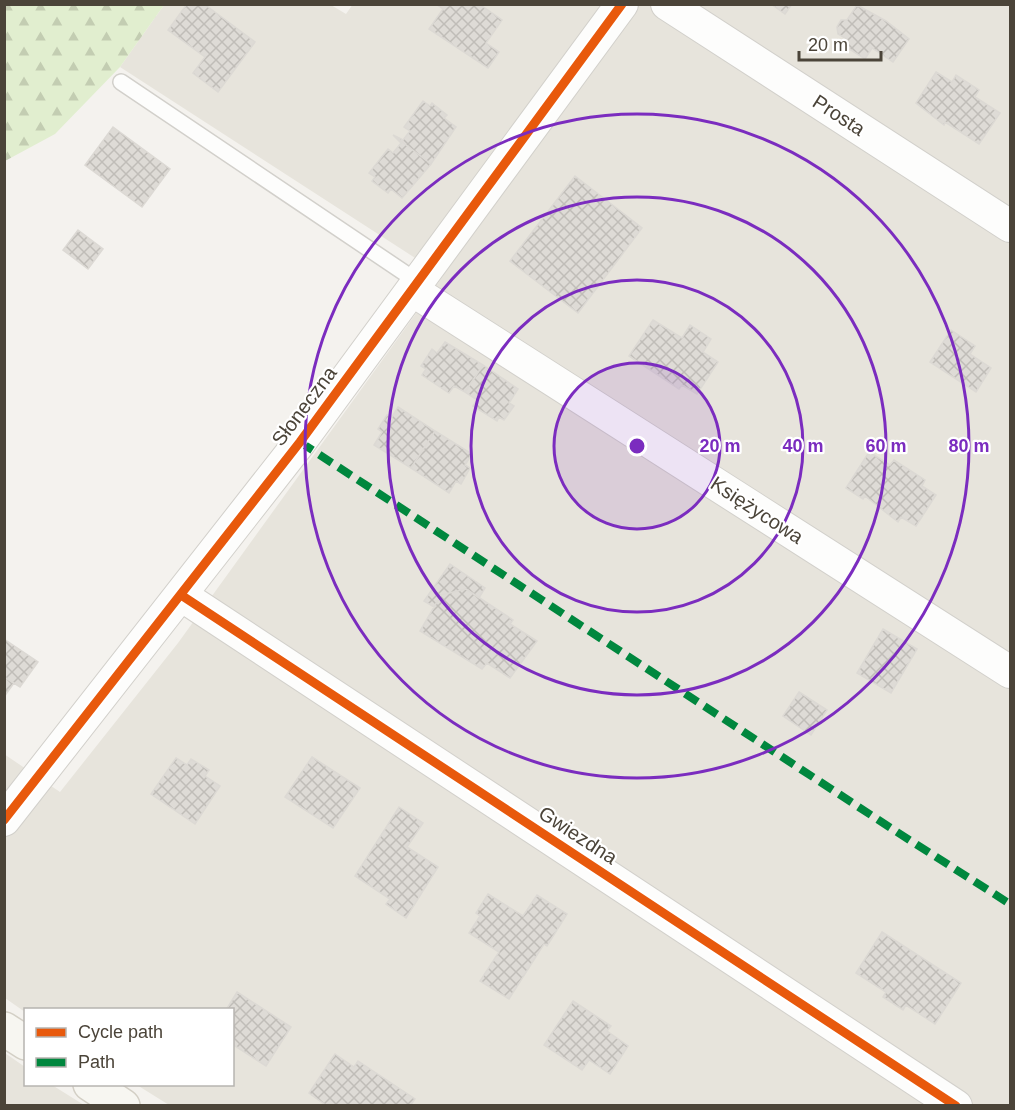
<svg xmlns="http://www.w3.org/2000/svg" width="1015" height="1110" font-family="Arial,sans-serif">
<defs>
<pattern id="forest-firs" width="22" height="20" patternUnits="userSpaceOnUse" patternTransform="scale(1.5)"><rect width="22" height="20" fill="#e1eecf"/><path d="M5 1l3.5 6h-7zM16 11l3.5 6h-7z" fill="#c3cdb2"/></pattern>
<pattern id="building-cross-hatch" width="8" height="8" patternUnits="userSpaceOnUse" patternTransform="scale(1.5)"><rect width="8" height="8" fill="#dedbd6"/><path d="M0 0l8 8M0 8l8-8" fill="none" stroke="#c0bdb8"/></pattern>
</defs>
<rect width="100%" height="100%" fill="#f4f2ee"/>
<path fill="#e7e4dc" d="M 353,4 L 1010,5 L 1010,1105 L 169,1105 L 137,1085 L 232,1084 L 232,1010 L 25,1012 L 5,998 L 4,754 L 60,792 L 178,643 L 443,276 L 120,67 L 164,5 L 331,5 L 346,14 Z
M 5,1053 L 25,1067 L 26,1084 L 52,1085 L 84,1105 L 5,1105 Z"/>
<path fill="url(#forest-firs)" d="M 5,4 L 164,4 L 164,5 L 120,67 L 55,134 L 5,161 Z"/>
<path fill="url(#building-cross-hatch)" stroke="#dcd9d4" stroke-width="1.5" d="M 187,4 L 204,4 L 255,42 L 218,92 L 193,73 L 205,57 L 168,30 Z
M 436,4 L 479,4 L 502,20 L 486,43 L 499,52 L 488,68 L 429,29 L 443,9 Z
M 771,4 L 792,4 L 785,14 Z
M 857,5 L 886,21 L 909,39 L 893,62 L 872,48 L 865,59 L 843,45 L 847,39 L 838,34 L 837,27 L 841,20 L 847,20 Z
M 936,72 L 952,82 L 956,75 L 979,90 L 975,97 L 1000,113 L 979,144 L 945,122 L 944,125 L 916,103 Z
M 423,101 L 430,106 L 432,103 L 447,115 L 444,118 L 456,127 L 431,164 L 393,135 L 403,140 L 410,131 L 404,127 Z
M 113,127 L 170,169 L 142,207 L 85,165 Z
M 393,135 L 431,164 L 402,198 L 391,189 L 388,193 L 372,181 L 375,177 L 369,173 L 388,149 L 393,153 L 401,143 Z
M 575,176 L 642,228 L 578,313 L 510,261 Z
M 78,230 L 103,249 L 88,269 L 63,250 Z
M 653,320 L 682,338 L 690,325 L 711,339 L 703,352 L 718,362 L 697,394 L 682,385 L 679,389 L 629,356 Z
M 951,330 L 975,346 L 970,354 L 991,368 L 976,392 L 930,362 Z
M 445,342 L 483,365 L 465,392 L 454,386 L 449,393 L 422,375 L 426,369 L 421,366 L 432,349 L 437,353 Z
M 483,365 L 518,389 L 509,403 L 514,406 L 504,420 L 499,417 L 497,421 L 473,406 L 477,400 L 465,392 Z
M 398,407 L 435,431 L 411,468 L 374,445 L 382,432 L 378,429 L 387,415 L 392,417 Z
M 435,431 L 472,454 L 465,465 L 470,468 L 461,484 L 456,481 L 449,493 L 411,468 Z
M 869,452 L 890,465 L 894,460 L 925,480 L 922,486 L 936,495 L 916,526 L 901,517 L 898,522 L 865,496 L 863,499 L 846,488 Z
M 450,564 L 485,588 L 479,598 L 466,589 L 441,595 L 434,607 L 424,601 Z
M 466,589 L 513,620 L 510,624 L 537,641 L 510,678 L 487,663 L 482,669 L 420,631 L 441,595 Z
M 883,629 L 917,649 L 891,693 L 857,673 Z
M 4,639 L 38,662 L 20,687 L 4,677 Z
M 4,677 L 14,683 L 4,697 Z
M 799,692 L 827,710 L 811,735 L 783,716 Z
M 312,757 L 360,788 L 333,828 L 285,797 Z
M 176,758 L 187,765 L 191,759 L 209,770 L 205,776 L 220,786 L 195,824 L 151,794 Z
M 399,807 L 423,823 L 407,847 L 438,867 L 406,918 L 386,904 L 390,899 L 355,876 Z
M 488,894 L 523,916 L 537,895 L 567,914 L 547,946 L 544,944 L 509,999 L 480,981 L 499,952 L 469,933 L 480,916 L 476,913 Z
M 882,932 L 961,983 L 935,1024 L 906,1005 L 903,1010 L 883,997 L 886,992 L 856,973 Z
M 237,992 L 291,1027 L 266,1066 L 232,1044 L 232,1010 L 226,1010 Z
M 573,1001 L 611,1026 L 607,1031 L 628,1046 L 610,1074 L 589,1060 L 582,1070 L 544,1045 Z
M 335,1054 L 354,1067 L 358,1061 L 415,1099 L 410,1106 L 327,1106 L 309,1093 Z"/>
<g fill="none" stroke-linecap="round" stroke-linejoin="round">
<g stroke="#d2d0cb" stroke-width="18">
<path id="lane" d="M 121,82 L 418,282"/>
</g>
<g stroke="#d2d0cb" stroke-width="34">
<path id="street" d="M 667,4 L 1010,226
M 412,290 L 1010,672
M 181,595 L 956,1106
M 4,820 L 300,442 L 622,4"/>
</g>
<g stroke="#d3cfc5" stroke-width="36">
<path id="secondary" d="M 4,1029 L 26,1043
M 90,1084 L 123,1106"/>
</g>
<use href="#lane" stroke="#fdfdfc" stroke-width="15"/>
<use href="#street" stroke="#fdfdfc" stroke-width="32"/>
<use href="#secondary" stroke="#f7f6f1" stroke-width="33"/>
<path stroke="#00873e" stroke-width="8" stroke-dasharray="15 8" stroke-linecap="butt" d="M 300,442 L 897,832 L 1010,904"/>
<g stroke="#fff" stroke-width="13">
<path id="cycleway" d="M 181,595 L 956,1106
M 4,820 L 300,442 L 622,4"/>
</g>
<use href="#cycleway" stroke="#e8590c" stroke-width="9"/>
</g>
<circle cx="637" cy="446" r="83" fill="#7b2cbf" fill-opacity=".12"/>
<g fill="none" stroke="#7b2cbf" stroke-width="3">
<circle cx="637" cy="446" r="83"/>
<circle cx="637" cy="446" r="166"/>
<circle cx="637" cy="446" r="249"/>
<circle cx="637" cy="446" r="332"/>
</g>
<g text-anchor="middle" stroke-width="4.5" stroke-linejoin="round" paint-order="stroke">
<g font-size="20" fill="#4b4439" stroke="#fff">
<text transform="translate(839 115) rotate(33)" y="7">Prosta</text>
<text transform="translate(304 406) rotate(-53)" y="7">Słoneczna</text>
<text transform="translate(757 510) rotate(33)" y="7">Księżycowa</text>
<text transform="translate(578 835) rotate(33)" y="7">Gwiezdna</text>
</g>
</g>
<circle cx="637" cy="446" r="9" fill="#7b2cbf" stroke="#fff" stroke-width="3"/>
<g font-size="18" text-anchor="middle" font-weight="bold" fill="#7b2cbf" stroke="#fff" stroke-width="4.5" stroke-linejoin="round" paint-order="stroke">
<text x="720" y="452">20 m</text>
<text x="803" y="452">40 m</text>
<text x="886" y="452">60 m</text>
<text x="969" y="452">80 m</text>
</g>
<rect width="1015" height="1110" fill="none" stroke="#4b4439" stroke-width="12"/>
<rect x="24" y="1008" width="210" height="78" fill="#ffffff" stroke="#b7b4b0" stroke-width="1.5"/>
<rect x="36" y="1028" width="30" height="9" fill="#e8590c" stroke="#b7b4b0" stroke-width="1.5"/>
<text x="78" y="1038" font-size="18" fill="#4b4439">Cycle path</text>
<rect x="36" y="1058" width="30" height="9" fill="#00873e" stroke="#b7b4b0" stroke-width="1.5"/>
<text x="78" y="1068" font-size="18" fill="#4b4439">Path</text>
<path d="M799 51v9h82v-9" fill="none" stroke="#4b4439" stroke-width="3"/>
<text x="808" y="51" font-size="18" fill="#4b4439" stroke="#ffffff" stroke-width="4.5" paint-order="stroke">20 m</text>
</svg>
